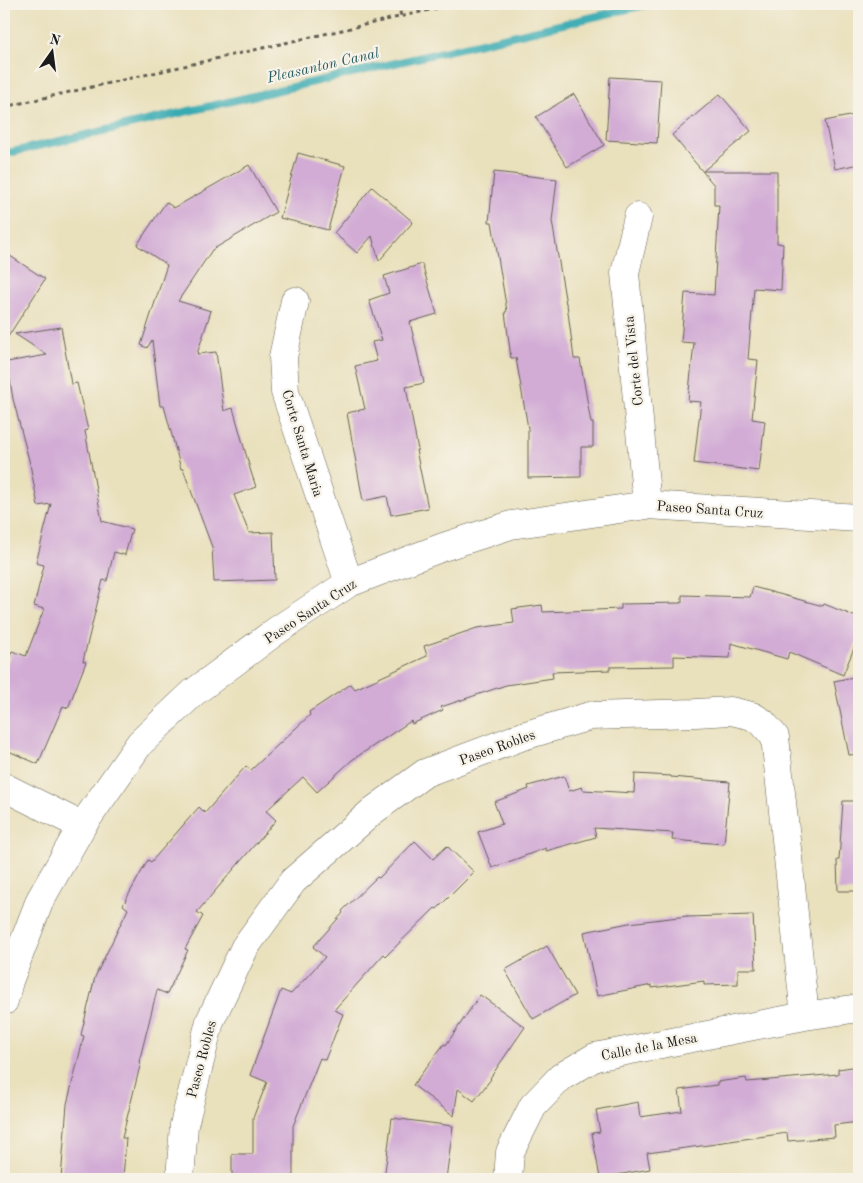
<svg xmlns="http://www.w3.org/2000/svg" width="863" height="1183" font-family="'Old Standard TT',serif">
<rect width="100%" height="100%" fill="#f7f3e8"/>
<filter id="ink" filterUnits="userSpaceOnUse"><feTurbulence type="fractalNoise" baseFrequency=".02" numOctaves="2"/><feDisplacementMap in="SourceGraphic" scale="10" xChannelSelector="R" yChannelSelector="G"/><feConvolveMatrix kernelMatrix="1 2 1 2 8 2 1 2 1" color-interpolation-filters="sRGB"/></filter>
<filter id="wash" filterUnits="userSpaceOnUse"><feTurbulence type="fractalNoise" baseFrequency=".0096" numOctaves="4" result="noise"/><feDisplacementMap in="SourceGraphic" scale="20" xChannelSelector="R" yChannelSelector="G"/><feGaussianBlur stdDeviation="1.12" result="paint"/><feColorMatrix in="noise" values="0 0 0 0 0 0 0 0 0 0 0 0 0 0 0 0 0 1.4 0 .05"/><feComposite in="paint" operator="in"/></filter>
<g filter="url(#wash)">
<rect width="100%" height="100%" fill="#e9e0bc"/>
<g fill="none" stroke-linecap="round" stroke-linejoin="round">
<path stroke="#39abb2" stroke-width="8" d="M 4,154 L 649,4"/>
</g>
<g id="blocks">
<path fill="#d2acd5" d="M 610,77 L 661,80 L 657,143 L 606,140 Z
M 574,94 L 604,145 L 567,167 L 536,117 Z
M 720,94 L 751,131 L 703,171 L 777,171 L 777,243 L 783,244 L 781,290 L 754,288 L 748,359 L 758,360 L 752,419 L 765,421 L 759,471 L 694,463 L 701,402 L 688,401 L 694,343 L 681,342 L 685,293 L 714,295 L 719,205 L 714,205 L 714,185 L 672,135 Z
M 859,114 L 859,164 L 835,169 L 825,121 Z
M 298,153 L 345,166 L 328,230 L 280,218 Z
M 249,165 L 276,212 L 212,250 L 178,301 L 211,311 L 197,354 L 216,352 L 224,411 L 233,408 L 251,472 L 256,487 L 234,495 L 249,533 L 273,532 L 275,580 L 214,582 L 212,547 L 183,469 L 181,469 L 164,406 L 160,406 L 152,340 L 147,348 L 141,345 L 167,265 L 137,245 L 166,202 L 174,208 Z
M 494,172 L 557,179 L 552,221 L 566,304 L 567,304 L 574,359 L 580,359 L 591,423 L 593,423 L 593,447 L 581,447 L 581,477 L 528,478 L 528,428 L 516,358 L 511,358 L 505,312 L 507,311 L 492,222 L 489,222 Z
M 372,187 L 413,222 L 379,261 L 372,236 L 357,253 L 334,233 Z
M 4,252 L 45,279 L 4,343 Z
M 422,264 L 437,314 L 410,322 L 424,383 L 406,387 L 418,450 L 416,450 L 428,508 L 391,515 L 387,496 L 363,501 L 347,413 L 365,409 L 355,366 L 377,361 L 372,342 L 382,340 L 369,300 L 389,293 L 384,276 Z
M 61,327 L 71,384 L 77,383 L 88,430 L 85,431 L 102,521 L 132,529 L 125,555 L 114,552 L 107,581 L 103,580 L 83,661 L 86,662 L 68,708 L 63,706 L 38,764 L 4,749 L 4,672 L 12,651 L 26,656 L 44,609 L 34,606 L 44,565 L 36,563 L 51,504 L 38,506 L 30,464 L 13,399 L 7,362 L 47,355 L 15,334 Z
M 753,587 L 823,606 L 824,604 L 859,618 L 859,636 L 843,675 L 789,652 L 787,659 L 731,643 L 730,658 L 674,656 L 674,666 L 610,667 L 610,670 L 552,672 L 553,678 L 506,685 L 441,707 L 443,710 L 412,724 L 411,721 L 352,760 L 317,792 L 303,777 L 266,811 L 276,820 L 197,912 L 203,916 L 185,949 L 188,950 L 167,994 L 157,990 L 139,1062 L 141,1062 L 122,1138 L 126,1138 L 123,1179 L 61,1179 L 67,1104 L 84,1036 L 81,1035 L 95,977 L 128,909 L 123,905 L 148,860 L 151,862 L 199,807 L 205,813 L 246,766 L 251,770 L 310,715 L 309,712 L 351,684 L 355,689 L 427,656 L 424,646 L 477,628 L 514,623 L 512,609 L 542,605 L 543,612 L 621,609 L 621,604 L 682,603 L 682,595 L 750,597 Z
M 859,676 L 859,754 L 849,755 L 834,681 Z
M 635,774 L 671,776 L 671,777 L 730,782 L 724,844 L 672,840 L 673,833 L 594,828 L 596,837 L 546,851 L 546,848 L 492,868 L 478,832 L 502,824 L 494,802 L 529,789 L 528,786 L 564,776 L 569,791 L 582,787 L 583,790 L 634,793 Z
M 843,801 L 859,801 L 859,891 L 838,891 L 837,860 L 839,860 Z
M 415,841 L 433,859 L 447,846 L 474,872 L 437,909 L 435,908 L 386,956 L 384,954 L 334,1010 L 343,1014 L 325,1060 L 320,1058 L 293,1126 L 293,1179 L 232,1179 L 232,1154 L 253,1154 L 253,1118 L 267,1082 L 250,1075 L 281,990 L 291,994 L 325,957 L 313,947 L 343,913 L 342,911 L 377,877 L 379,878 Z
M 753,915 L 756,969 L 738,969 L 738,984 L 704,985 L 704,981 L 652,988 L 652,985 L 597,996 L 584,932 L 629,923 L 687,916 L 687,917 Z
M 547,946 L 575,995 L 533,1019 L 505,970 Z
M 480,995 L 525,1027 L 490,1078 L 491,1079 L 474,1101 L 458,1089 L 454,1116 L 413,1085 L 444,1044 L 446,1045 Z
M 859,1066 L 859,1122 L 834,1125 L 835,1137 L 788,1141 L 787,1133 L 716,1143 L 716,1144 L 647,1153 L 650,1169 L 600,1178 L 592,1133 L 600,1132 L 596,1110 L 638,1102 L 640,1117 L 682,1111 L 679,1090 L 717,1085 L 717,1082 L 746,1078 L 747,1082 L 838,1074 L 838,1069 Z
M 392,1118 L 453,1126 L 446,1179 L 384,1179 Z"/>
</g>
</g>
<g filter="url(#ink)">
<use href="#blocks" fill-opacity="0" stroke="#646154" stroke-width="1"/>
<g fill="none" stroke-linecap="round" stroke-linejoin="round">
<g stroke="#646154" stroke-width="29">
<path id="minor" d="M 638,217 L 625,273 L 647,505
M 295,301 L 283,357 L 285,392 L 349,583
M 4,787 L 82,826
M 4,1001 L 9,981 L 40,900 L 82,826 L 140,743 L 193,693 L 276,631 L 349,583 L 443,547 L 511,525 L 647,505 L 859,518
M 180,1179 L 184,1125 L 210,1021 L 245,947 L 293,881 L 374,810 L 425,773 L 523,736 L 590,716 L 696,713 L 731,711 L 752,716 L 762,722 L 775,737 L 805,1016
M 508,1179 L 510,1152 L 533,1106 L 561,1077 L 595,1057 L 805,1016 L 859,1008"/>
</g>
<path stroke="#646154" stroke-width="3" stroke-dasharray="4 4" stroke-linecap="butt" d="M 398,4 L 401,16
M 4,107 L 456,4"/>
<use href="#minor" stroke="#fff" stroke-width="28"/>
</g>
</g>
<g text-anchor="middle" stroke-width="4.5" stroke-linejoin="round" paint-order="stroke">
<g font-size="14" fill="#1c1c1c" stroke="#f7f3e8">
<text transform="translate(633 361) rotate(-96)" y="5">Corte del Vista</text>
<text transform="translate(303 443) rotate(73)" y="5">Corte Santa Maria</text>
<text transform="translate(710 509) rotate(4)" y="5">Paseo Santa Cruz</text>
<text transform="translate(310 611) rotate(-33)" y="5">Paseo Santa Cruz</text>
<text transform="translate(497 747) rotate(-20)" y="5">Paseo Robles</text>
<text transform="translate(649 1046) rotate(-11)" y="5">Calle de la Mesa</text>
<text transform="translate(201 1059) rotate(-75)" y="5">Paseo Robles</text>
</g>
<g font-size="15" font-style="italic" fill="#295c60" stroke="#f7f3e8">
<text transform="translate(323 65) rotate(-13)" y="5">Pleasanton Canal</text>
</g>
</g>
<rect width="863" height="1183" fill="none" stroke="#f7f3e8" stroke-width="20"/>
<g transform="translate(52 52) rotate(14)" stroke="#f7f3e8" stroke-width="4" paint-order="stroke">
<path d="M0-4L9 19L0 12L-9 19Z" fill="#1c1c1c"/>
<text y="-8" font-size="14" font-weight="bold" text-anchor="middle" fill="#1c1c1c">N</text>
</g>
</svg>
